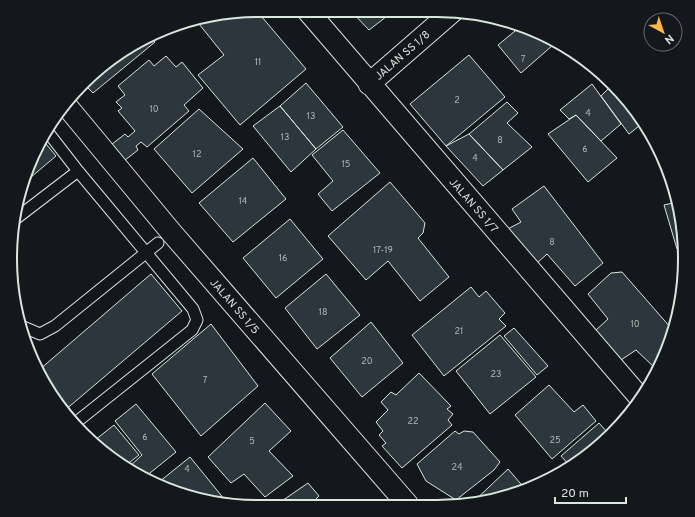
<svg xmlns="http://www.w3.org/2000/svg" width="695" height="517" font-family="Overpass,sans-serif">
<rect width="100%" height="100%" fill="#14181c"/>
<path fill="#2c363c" stroke="#d8e6dc" d="M 256,10 L 306,69 L 240,125 L 198,75 L 224,55 L 199,24 L 207,17 L 238,13 L 241,16 L 246,12 Z
M 350,10 L 388,10 L 391,13 L 369,30 Z
M 520,27 L 549,40 L 553,45 L 521,73 L 498,45 Z
M 151,37 L 155,42 L 93,93 L 84,84 L 134,43 Z
M 563,47 L 574,52 L 571,55 Z
M 469,55 L 505,97 L 446,146 L 410,104 Z
M 166,56 L 176,67 L 182,62 L 203,88 L 184,105 L 189,111 L 147,147 L 141,142 L 136,146 L 138,150 L 120,164 L 107,148 L 125,134 L 128,137 L 135,131 L 118,111 L 122,108 L 116,102 L 125,95 L 118,86 L 149,60 L 154,66 Z
M 306,83 L 343,127 L 316,149 L 280,106 Z
M 592,84 L 621,124 L 601,141 L 576,115 L 569,119 L 560,110 Z
M 610,87 L 643,120 L 644,122 L 629,134 L 601,96 Z
M 507,102 L 518,113 L 507,123 L 532,147 L 503,170 L 469,134 Z
M 280,106 L 316,149 L 291,172 L 253,126 Z
M 199,109 L 243,149 L 192,193 L 154,149 Z
M 576,115 L 617,158 L 588,182 L 548,134 Z
M 343,130 L 380,173 L 332,211 L 318,194 L 333,181 L 312,155 Z
M 469,134 L 503,170 L 483,186 L 446,146 Z
M 42,139 L 56,156 L 24,183 L 36,148 Z
M 253,158 L 286,199 L 233,242 L 199,203 Z
M 390,182 L 425,223 L 423,233 L 418,238 L 449,277 L 420,301 L 388,261 L 366,280 L 328,236 Z
M 544,186 L 603,263 L 575,286 L 547,254 L 536,264 L 506,230 L 521,222 L 512,209 Z
M 677,202 L 680,210 L 680,249 L 677,249 L 664,205 Z
M 290,219 L 323,259 L 276,298 L 243,258 Z
M 622,272 L 671,328 L 655,368 L 636,350 L 618,362 L 595,331 L 608,319 L 588,294 L 611,273 Z
M 151,274 L 182,311 L 64,411 L 52,397 L 39,370 Z
M 326,274 L 360,315 L 317,349 L 285,308 Z
M 471,287 L 479,297 L 486,291 L 505,313 L 499,319 L 506,326 L 444,376 L 412,335 Z
M 371,322 L 403,363 L 362,397 L 330,358 Z
M 211,324 L 258,386 L 201,436 L 152,374 Z
M 514,328 L 548,366 L 537,375 L 504,336 Z
M 500,335 L 536,377 L 490,414 L 456,371 Z
M 419,373 L 451,406 L 447,409 L 453,414 L 448,420 L 452,425 L 402,468 L 382,446 L 386,443 L 379,435 L 383,431 L 376,422 L 388,410 L 381,402 L 391,392 L 396,395 Z
M 549,385 L 574,412 L 583,405 L 596,421 L 552,459 L 515,415 Z
M 265,403 L 291,431 L 269,451 L 293,476 L 265,497 L 244,474 L 231,483 L 208,457 Z
M 136,404 L 176,452 L 145,477 L 134,474 L 127,469 L 142,455 L 115,421 Z
M 599,423 L 607,432 L 571,467 L 561,456 Z
M 114,425 L 139,455 L 125,466 L 103,450 L 95,440 Z
M 455,431 L 459,434 L 464,431 L 473,432 L 500,462 L 494,470 L 456,500 L 426,481 L 417,464 Z
M 190,457 L 229,505 L 159,482 Z
M 508,469 L 526,490 L 470,505 Z
M 308,483 L 319,496 L 310,505 L 276,505 Z"/>
<g fill="none" stroke-linecap="round" stroke-linejoin="round">
<g stroke="#d8e6dc" stroke-width="13">
<path id="lane" d="M 14,220 L 78,171 L 47,131
M 21,326 L 40,334 L 55,326 L 158,243
M 74,424 L 192,330 L 197,320 L 193,309 L 78,171"/>
</g>
<g stroke="#d8e6dc" stroke-width="23">
<path id="street" d="M 307,10 L 641,399
M 369,84 L 453,11
M 65,104 L 171,232 L 408,505"/>
</g>
<use href="#lane" stroke="#14181c" stroke-width="11"/>
<use href="#street" stroke="#14181c" stroke-width="21"/>
</g>
<g text-anchor="middle" stroke-width="3" stroke-linejoin="round" paint-order="stroke">
<g font-size="9" fill="#adbab4">
<text x="523" y="62">7</text>
<text x="258" y="65">11</text>
<text x="457" y="103">2</text>
<text x="154" y="112">10</text>
<text x="588" y="116">4</text>
<text x="311" y="119">13</text>
<text x="285" y="140">13</text>
<text x="500" y="143">8</text>
<text x="585" y="152">6</text>
<text x="197" y="157">12</text>
<text x="475" y="161">4</text>
<text x="346" y="167">15</text>
<text x="243" y="204">14</text>
<text x="552" y="245">8</text>
<text x="383" y="253">17-19</text>
<text x="283" y="261">16</text>
<text x="323" y="315">18</text>
<text x="635" y="327">10</text>
<text x="459" y="334">21</text>
<text x="367" y="364">20</text>
<text x="496" y="377">23</text>
<text x="205" y="383">7</text>
<text x="413" y="424">22</text>
<text x="145" y="440">6</text>
<text x="555" y="443">25</text>
<text x="252" y="444">5</text>
<text x="457" y="470">24</text>
<text x="187" y="472">4</text>
</g>
<g font-size="11" fill="#d8e6dc" stroke="#14181c">
<text transform="translate(402 55) rotate(-41)" y="4">JALAN SS 1/8</text>
<text transform="translate(474 205) rotate(49)" y="4">JALAN SS 1/7</text>
<text transform="translate(235 306) rotate(49)" y="4">JALAN SS 1/5</text>
</g>
</g>
<path d="M0 0H695V517H0ZM258 17H437A241 241 0 0 1 678 258V259A241 241 0 0 1 437 500H258A241 241 0 0 1 17 259V258A241 241 0 0 1 258 17Z" fill="#14181c" fill-rule="evenodd"/>
<path fill="none" stroke="#d8e6dc" stroke-width="2" d="M258 17H437A241 241 0 0 1 678 258V259A241 241 0 0 1 437 500H258A241 241 0 0 1 17 259V258A241 241 0 0 1 258 17Z"/>
<g transform="translate(663 32) rotate(140)"><circle r="19" fill="#14181c" stroke="#626a69"/>
<path d="M0-3L7 15L0 10L-7 15Z" fill="#ffb74d"/>
<text y="-6" font-size="11" font-weight="bold" text-anchor="middle" fill="#d8e6dc">N</text>
</g>
<path d="M555 497v6h71v-6" fill="none" stroke="#d8e6dc" stroke-width="2"/>
<text x="561" y="497" font-size="12" fill="#d8e6dc" stroke="#14181c" stroke-width="3" paint-order="stroke">20 m</text>
</svg>
